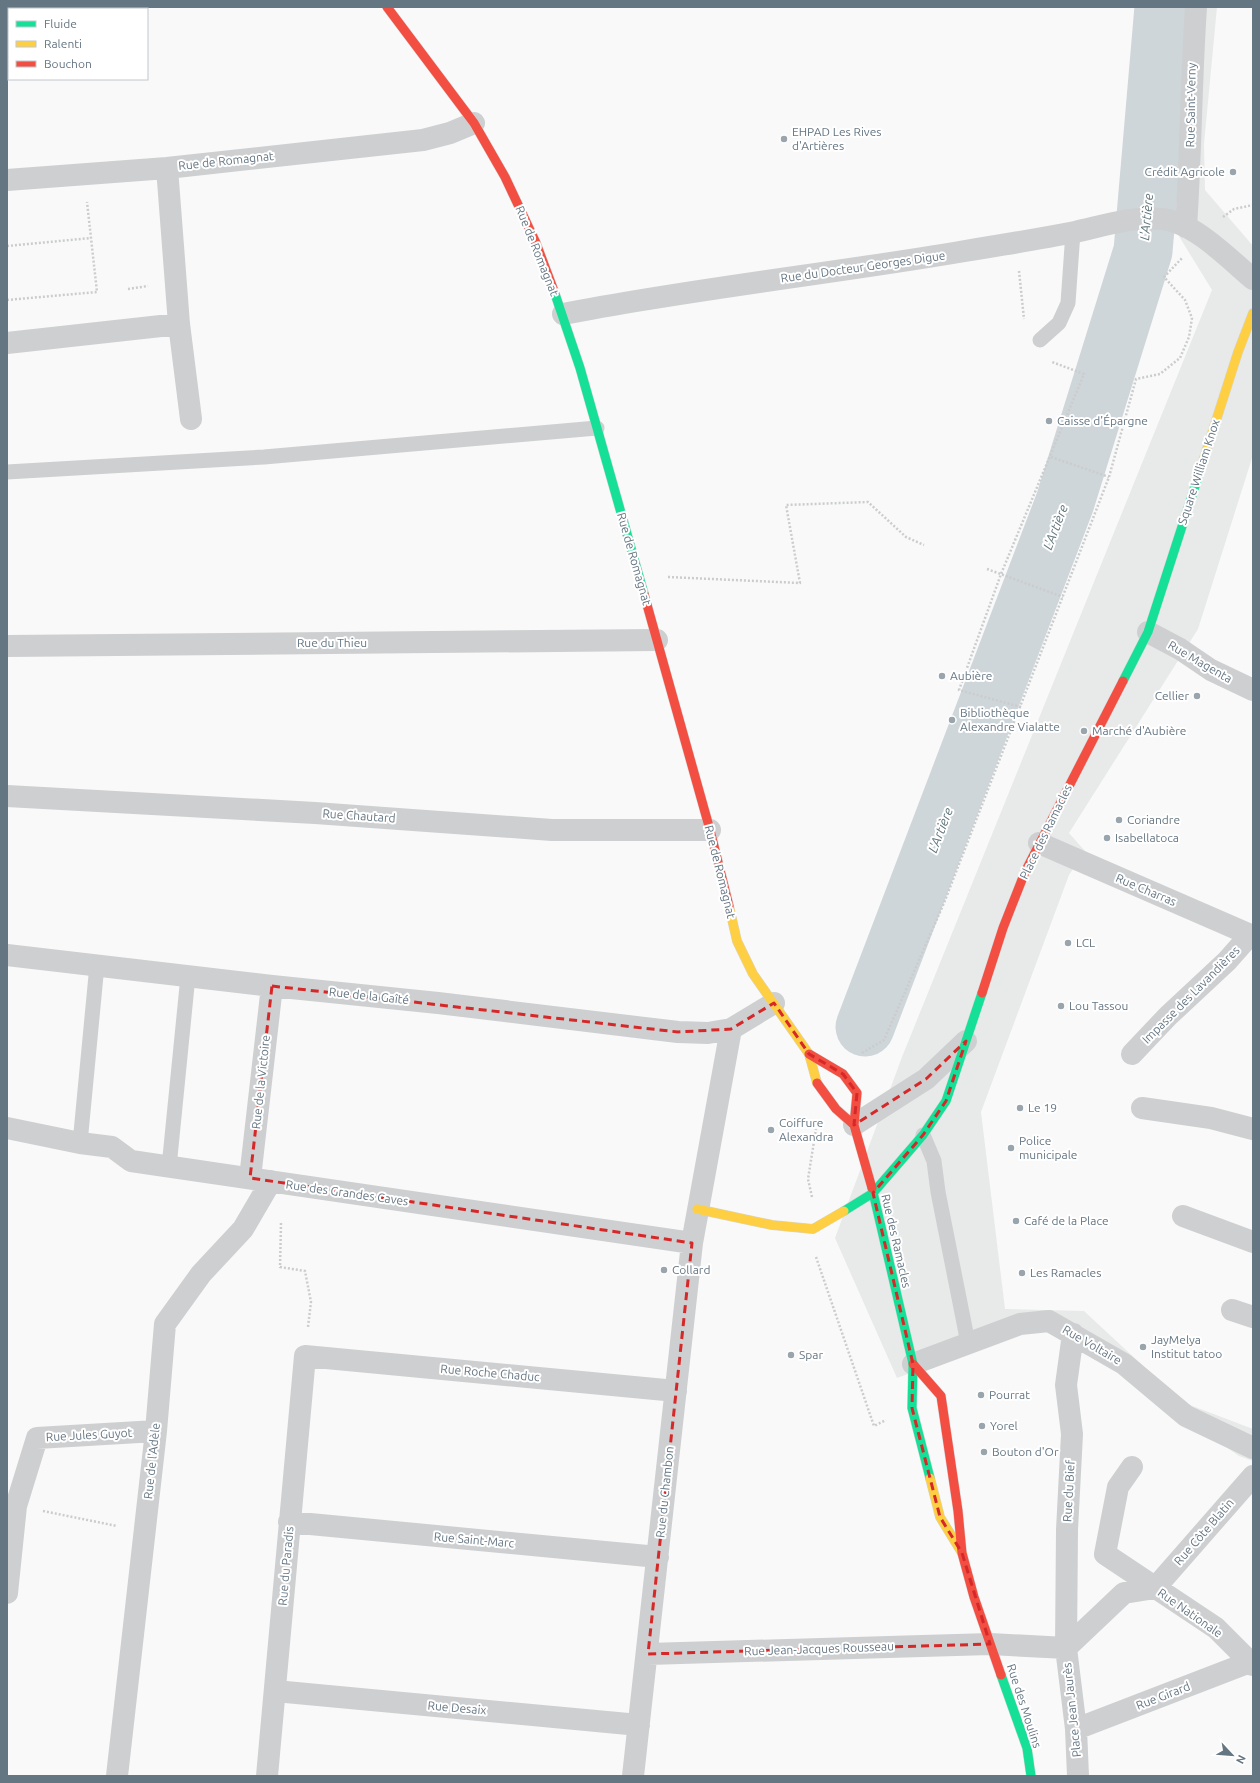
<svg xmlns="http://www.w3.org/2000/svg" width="1260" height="1783" font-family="Ubuntu,sans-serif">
<rect width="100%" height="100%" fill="#f9f9f9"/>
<path fill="#e8e9e9" d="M 1170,7 L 1217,7 L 1204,144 L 1205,190 L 1253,246 L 1253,455 L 1198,629 L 1069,833 L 1085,851 L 1069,875 L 981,1112 L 1005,1309 L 1084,1311 L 1182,1402 L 1253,1429 L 1253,1461 L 1239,1456 L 1114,1369 L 1042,1327 L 1002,1340 L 897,1378 L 835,1238 L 902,1057 L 1212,290 L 1158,202 L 1168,64 Z"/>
<path fill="#e8ebe6" d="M 1147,7 L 1156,7 L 1136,219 L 1124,222 L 1140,98 Z"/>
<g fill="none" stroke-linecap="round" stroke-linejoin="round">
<path stroke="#ced6d9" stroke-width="59" d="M 865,1027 L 1065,502 L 1143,251 L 1164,7"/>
<g stroke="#d5d6d7" stroke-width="10">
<path id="fast" d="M 554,291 L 580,368 L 644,594
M 1123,681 L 1148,632 L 1198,477
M 872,1188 L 913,1364 L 912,1408 L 930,1478
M 844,1211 L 873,1193 L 923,1135 L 946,1101 L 982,993
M 1001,1675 L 1027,1748 L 1031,1776"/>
</g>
<g stroke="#d5d6d7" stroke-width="10">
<path id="slow" d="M 1198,477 L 1238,352 L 1253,313
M 729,906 L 737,941 L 753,974 L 809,1054 L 817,1083
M 697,1209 L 772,1225 L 813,1229 L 844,1211
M 930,1478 L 940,1517 L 962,1553"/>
</g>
<g stroke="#d5d6d7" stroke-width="10">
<path id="jam" d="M 387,7 L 474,123 L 505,177 L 536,243 L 554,291
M 644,594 L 710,830 L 729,906
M 982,993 L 1003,928 L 1025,872 L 1123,681
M 809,1054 L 843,1074 L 857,1093 L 854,1125 L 872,1188
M 817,1083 L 836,1109 L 854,1125
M 913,1364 L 941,1396 L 958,1511 L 962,1553 L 974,1597 L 1001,1675"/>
</g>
<path stroke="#cbcccd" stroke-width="2.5" stroke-dasharray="2 2" stroke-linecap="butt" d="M 1223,217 L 1234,209 L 1253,205
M 7,246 L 91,238
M 1019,271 L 1024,319
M 128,289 L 148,286
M 7,300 L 97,292 L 87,202
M 1051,457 L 1109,477
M 987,569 L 1063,597
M 668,577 L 800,583 L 786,505 L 868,502 L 906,537 L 924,545
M 1021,707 L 959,690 L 1001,574 L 1084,374 L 1052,362
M 862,1053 L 884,1040 L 944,903 L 1109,477 L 1136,379 L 1160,374 L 1180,358 L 1189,337 L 1192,318 L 1185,300 L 1164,277 L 1183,257
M 812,1197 L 808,1179 L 816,1129
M 281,1223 L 280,1267 L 305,1271 L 311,1302 L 308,1327
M 816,1257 L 874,1426 L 886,1420
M 43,1511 L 117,1526"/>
<path stroke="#cecfd0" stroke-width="15" d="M 1040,340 L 1059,323 L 1068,303 L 1073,232
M 7,472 L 264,457 L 597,428
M 923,1135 L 934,1161 L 938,1192 L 968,1343
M 80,1143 L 97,965
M 169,1167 L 188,976"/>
<path stroke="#cecfd0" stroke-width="22" d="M 167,168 L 179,324 L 191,419
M 7,180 L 167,168 L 423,140 L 450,133 L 474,123
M 1186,227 C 1191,153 1191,80 1196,7
M 563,314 C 696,288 831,274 965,251 C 1002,245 1039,239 1075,232 C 1103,226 1132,216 1161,219 C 1193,221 1229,259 1253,279
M 7,343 L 179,324
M 1148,632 L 1180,649 L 1211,670 L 1253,690
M 7,646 L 657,640
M 7,796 L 315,813 L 552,830 L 710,830
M 1039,843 L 1253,936
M 7,955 L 272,986 L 438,1003 L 678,1032 L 708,1033 L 731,1029
M 1132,1054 L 1168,1016 L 1227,961 L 1250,935
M 1142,1108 L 1211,1118 L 1253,1129
M 854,1125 L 926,1079 L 966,1041
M 7,1128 L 80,1143 L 112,1147 L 131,1161 L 692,1243
M 250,1178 L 272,986
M 1183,1216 L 1253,1242
M 1232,1310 L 1253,1317
M 1073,1334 L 1066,1385 L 1072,1434 L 1067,1530 L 1066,1648 L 1076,1729 L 1078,1776
M 913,1364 L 1020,1324 L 1049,1321 L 1124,1364 L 1186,1416 L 1253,1448
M 1132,1467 L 1118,1487 L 1105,1554 L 1216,1628 L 1253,1665
M 289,1522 L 658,1557
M 1155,1588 L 1253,1476
M 7,1593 L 16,1506 L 37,1438 L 156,1431
M 1066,1648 L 1124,1593 L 1155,1588
M 648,1654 L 990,1644 L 1066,1648
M 275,1691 L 639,1725
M 1076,1729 L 1250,1662
M 117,1776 L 156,1431 L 165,1324 L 201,1274 L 243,1229 L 271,1181
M 267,1776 L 305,1356 L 676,1391
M 633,1776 L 692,1243 L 731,1029 L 774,1003"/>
<use href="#fast" stroke="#16e098" stroke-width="9"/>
<use href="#slow" stroke="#ffcf43" stroke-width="9"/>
<use href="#jam" stroke="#f24e42" stroke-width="9"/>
</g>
<path fill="none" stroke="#d62828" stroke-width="3" stroke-dasharray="8 5" stroke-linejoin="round" d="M 272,986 L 678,1032 L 731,1029 L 774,1003 L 809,1054 L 843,1074 L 857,1093 L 854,1125 L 926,1079 L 966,1041 L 946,1101 L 923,1135 L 873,1193 L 913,1364 L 912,1408 L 940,1517 L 962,1553 L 990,1644 L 648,1654 L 692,1243 L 250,1178 Z"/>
<g fill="#99a4ac" stroke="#fff" stroke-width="1.5">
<circle cx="784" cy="139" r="4"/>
<circle cx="1233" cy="172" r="4"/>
<circle cx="1049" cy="421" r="4"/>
<circle cx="942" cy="676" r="4"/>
<circle cx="1197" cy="696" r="4"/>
<circle cx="952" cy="720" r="4"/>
<circle cx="1084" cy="731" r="4"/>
<circle cx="1119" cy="820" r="4"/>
<circle cx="1107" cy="838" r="4"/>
<circle cx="1068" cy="943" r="4"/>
<circle cx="1061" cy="1006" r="4"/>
<circle cx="1020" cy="1108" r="4"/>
<circle cx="771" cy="1130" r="4"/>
<circle cx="1011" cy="1148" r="4"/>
<circle cx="1016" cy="1221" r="4"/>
<circle cx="664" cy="1270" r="4"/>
<circle cx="1022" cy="1273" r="4"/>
<circle cx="1143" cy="1347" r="4"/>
<circle cx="791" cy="1355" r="4"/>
<circle cx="981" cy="1395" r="4"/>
<circle cx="982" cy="1426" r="4"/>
<circle cx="984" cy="1452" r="4"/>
</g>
<g text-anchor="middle" stroke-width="4" stroke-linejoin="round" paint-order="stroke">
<g font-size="12" fill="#657683" stroke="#fff">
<text transform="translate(1191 105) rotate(-89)" y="4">Rue Saint-Verny</text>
<text transform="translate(226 161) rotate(-6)" y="4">Rue de Romagnat</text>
<text transform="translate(537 251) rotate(68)" y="4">Rue de Romagnat</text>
<text transform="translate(863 267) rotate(-8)" y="4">Rue du Docteur Georges Digue</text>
<text transform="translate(1199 472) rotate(-72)" y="4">Square William Knox</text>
<text transform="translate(634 559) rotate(74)" y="4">Rue de Romagnat</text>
<text x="332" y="647">Rue du Thieu</text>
<text transform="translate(1200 662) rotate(30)" y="4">Rue Magenta</text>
<text transform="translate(359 816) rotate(4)" y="4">Rue Chautard</text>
<text transform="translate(1046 832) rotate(-64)" y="4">Place des Ramacles</text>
<text transform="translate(720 872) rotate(76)" y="4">Rue de Romagnat</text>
<text transform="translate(1146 890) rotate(23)" y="4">Rue Charras</text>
<text transform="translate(1191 995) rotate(-45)" y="4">Impasse des Lavandières</text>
<text transform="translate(369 996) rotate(6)" y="4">Rue de la Gaîté</text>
<text transform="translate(261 1082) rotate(-84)" y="4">Rue de la Victoire</text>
<text transform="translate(347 1193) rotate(8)" y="4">Rue des Grandes Caves</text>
<text transform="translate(896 1241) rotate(77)" y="4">Rue des Ramacles</text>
<text transform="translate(1092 1345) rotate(30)" y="4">Rue Voltaire</text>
<text transform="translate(490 1373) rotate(5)" y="4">Rue Roche Chaduc</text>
<text transform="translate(89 1435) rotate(-3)" y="4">Rue Jules Guyot</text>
<text transform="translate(152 1461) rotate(-84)" y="4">Rue de l'Adèle</text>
<text transform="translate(1069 1491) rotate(-87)" y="4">Rue du Bief</text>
<text transform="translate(665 1492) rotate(-84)" y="4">Rue du Chambon</text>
<text transform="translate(1204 1532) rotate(-49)" y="4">Rue Côte Blatin</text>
<text transform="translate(474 1540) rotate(5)" y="4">Rue Saint-Marc</text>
<text transform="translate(286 1566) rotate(-85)" y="4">Rue du Paradis</text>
<text transform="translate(1190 1613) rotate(35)" y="4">Rue Nationale</text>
<text transform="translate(819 1649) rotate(-2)" y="4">Rue Jean-Jacques Rousseau</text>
<text transform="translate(1163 1696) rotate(-21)" y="4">Rue Girard</text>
<text transform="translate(1024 1706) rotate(72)" y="4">Rue des Moulins</text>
<text transform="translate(457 1708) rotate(5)" y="4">Rue Desaix</text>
<text transform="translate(1072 1710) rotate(-96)" y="4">Place Jean Jaurès</text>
</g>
<g font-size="12" fill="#657683" stroke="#fff" text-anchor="start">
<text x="792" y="136">EHPAD Les Rives<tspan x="792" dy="14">d'Artières</tspan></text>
<text x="1225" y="176" text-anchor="end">Crédit Agricole</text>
<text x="1057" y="425">Caisse d'Épargne</text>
<text x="950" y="680">Aubière</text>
<text x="1189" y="700" text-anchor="end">Cellier</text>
<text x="960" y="717">Bibliothèque<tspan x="960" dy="14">Alexandre Vialatte</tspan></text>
<text x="1092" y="735">Marché d'Aubière</text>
<text x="1127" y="824">Coriandre</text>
<text x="1115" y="842">Isabellatoca</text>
<text x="1076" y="947">LCL</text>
<text x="1069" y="1010">Lou Tassou</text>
<text x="1028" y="1112">Le 19</text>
<text x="779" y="1127">Coiffure<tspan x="779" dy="14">Alexandra</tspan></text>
<text x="1019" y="1145">Police<tspan x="1019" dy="14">municipale</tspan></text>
<text x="1024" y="1225">Café de la Place</text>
<text x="672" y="1274">Collard</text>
<text x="1030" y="1277">Les Ramacles</text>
<text x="1151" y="1344">JayMelya<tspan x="1151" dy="14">Institut tatoo</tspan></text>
<text x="799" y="1359">Spar</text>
<text x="989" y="1399">Pourrat</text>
<text x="990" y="1430">Yorel</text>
<text x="992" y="1456">Bouton d'Or</text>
</g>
<g font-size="13" font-style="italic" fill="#60757c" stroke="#fff">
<text transform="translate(1146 217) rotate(-85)" y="5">L'Artière</text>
<text transform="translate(1055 527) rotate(-69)" y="5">L'Artière</text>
<text transform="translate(940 830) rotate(-69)" y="5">L'Artière</text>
</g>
</g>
<rect width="1260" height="1783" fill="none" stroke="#657683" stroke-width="16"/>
<rect x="8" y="8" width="140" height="72" fill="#ffffff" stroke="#c1c8cd"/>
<rect x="16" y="21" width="20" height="6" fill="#16e098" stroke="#c1c8cd"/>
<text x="44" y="28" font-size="12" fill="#657683">Fluide</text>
<rect x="16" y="41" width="20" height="6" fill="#ffcf43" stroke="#c1c8cd"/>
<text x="44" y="48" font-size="12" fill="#657683">Ralenti</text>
<rect x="16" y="61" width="20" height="6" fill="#f24e42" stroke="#c1c8cd"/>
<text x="44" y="68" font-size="12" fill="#657683">Bouchon</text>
<g transform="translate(1232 1755) rotate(116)" stroke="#ffffff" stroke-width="3" paint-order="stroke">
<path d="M0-3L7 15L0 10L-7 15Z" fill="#657683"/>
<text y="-6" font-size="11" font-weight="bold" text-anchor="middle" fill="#657683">N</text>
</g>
</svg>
